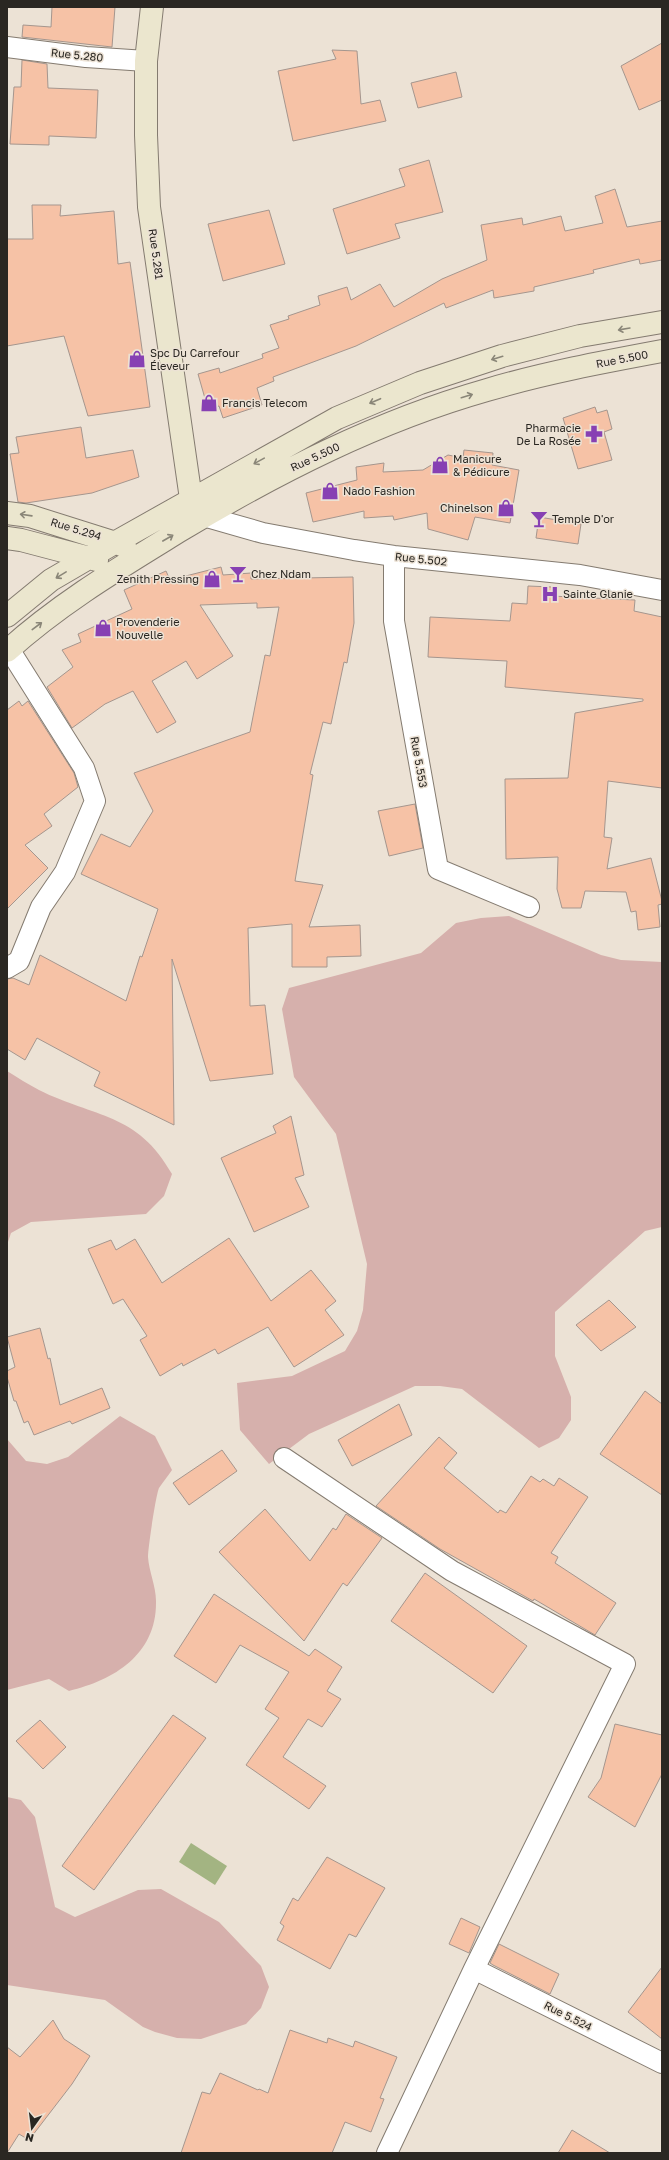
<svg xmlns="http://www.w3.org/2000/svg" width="669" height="2160" font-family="'Golos Text',sans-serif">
<rect width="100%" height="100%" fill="#ece2d5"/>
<path fill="#d6b0ac" d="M 509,916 L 601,955 L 621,960 L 662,962 L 662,1227 L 645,1231 L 555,1312 L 555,1356 L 571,1397 L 571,1420 L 559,1438 L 539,1448 L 462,1389 L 440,1386 L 415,1386 L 309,1434 L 269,1464 L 240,1430 L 237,1383 L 292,1376 L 345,1351 L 357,1331 L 363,1310 L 367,1264 L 336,1134 L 294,1077 L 282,1009 L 289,988 L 421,953 L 456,923 L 481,918 Z
M 7,1071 C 18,1078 28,1084 39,1090 C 95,1118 137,1112 172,1174 L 164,1196 L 146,1214 L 31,1222 L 11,1233 L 7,1245 Z
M 120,1416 L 155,1436 L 172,1470 C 168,1476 163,1482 159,1488 C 156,1494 148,1548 148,1557 C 149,1572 156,1586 156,1601 C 157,1654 115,1680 69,1691 L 49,1679 L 7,1690 L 7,1439 L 26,1461 L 47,1464 L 68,1457 Z
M 7,1797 L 21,1800 L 35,1817 L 55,1907 L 75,1917 L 138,1890 L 161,1889 L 219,1922 L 261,1966 L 269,1987 L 261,2008 L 246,2024 L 201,2039 L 177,2038 L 155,2032 L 143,2027 L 105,2000 L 7,1985 Z"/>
<path fill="#a3b482" d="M 191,1843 L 227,1866 L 215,1885 L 179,1862 Z"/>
<path fill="#f6c2a6" stroke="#a5968e" d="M 52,7 L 115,7 L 112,47 L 22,37 L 23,25 L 51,27 Z
M 662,43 L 662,100 L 639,110 L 621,66 Z
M 332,50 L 357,51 L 361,104 L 380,100 L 386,121 L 293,141 L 278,71 L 336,59 Z
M 22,60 L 47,64 L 48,88 L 98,90 L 96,138 L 49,136 L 49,145 L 10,144 L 14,87 L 21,87 Z
M 456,72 L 462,97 L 418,108 L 411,83 Z
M 429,160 L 443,212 L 395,224 L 400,238 L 347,254 L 333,209 L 405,186 L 399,169 Z
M 615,189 L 627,227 L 662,221 L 662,260 L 640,264 L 639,259 L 593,270 L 594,273 L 534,287 L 534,291 L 494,298 L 493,290 L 446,308 L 444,303 L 356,346 L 273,377 L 274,381 L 257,388 L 262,405 L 223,418 L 219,406 L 208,409 L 198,374 L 219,368 L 220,373 L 263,358 L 262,354 L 279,348 L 270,325 L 289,319 L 288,316 L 320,305 L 318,296 L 347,287 L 351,300 L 380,284 L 394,307 L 442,279 L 487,260 L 481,225 L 522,218 L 523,225 L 561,216 L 565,231 L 603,223 L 595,196 Z
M 32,205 L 61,205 L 60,216 L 114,211 L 118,264 L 130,262 L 150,407 L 88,416 L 64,336 L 7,346 L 7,239 L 33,239 Z
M 269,210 L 285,264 L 223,281 L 208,224 Z
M 595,407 L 597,413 L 607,410 L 612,429 L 604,432 L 612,460 L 578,469 L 563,418 Z
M 81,427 L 86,458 L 133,450 L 139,477 L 92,493 L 26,503 L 18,502 L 10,454 L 19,453 L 16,437 Z
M 464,450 L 493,453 L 492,465 L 519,470 L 510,523 L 475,517 L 468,540 L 428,529 L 427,513 L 394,520 L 393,516 L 364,518 L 364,511 L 313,522 L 306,493 L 357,480 L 356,467 L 384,463 L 383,472 L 423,470 L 448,455 L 463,458 Z
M 539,517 L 581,524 L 578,544 L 536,538 Z
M 221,567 L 223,575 L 251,573 L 251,579 L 353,577 L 354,623 L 347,663 L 344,662 L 331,724 L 323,722 L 310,774 L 313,775 L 295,881 L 323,885 L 309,927 L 360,925 L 361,956 L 327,957 L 327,967 L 292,967 L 292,924 L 248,928 L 250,1006 L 265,1005 L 273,1074 L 210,1081 L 172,959 L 174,1125 L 94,1086 L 100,1072 L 37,1038 L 25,1060 L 7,1049 L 7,979 L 13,978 L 29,985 L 40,955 L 126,1001 L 140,956 L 142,957 L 158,909 L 81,874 L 101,834 L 130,847 L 153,811 L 134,773 L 250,732 L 265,655 L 270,656 L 279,607 L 257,608 L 257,603 L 200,605 L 233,656 L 197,679 L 186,661 L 152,681 L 176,722 L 157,733 L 133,691 L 105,704 L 72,728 L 47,687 L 73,667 L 62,650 L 81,642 L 78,634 L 132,609 L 124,590 L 166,571 L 170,580 Z
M 528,586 L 552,587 L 551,596 L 635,600 L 634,611 L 662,617 L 662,788 L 608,781 L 604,837 L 612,838 L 607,869 L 651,858 L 662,901 L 662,904 L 658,905 L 660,927 L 638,930 L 636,911 L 631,912 L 626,892 L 585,891 L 581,908 L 562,908 L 557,889 L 558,857 L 506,859 L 505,779 L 568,778 L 575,713 L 643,701 L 643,699 L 505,687 L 507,661 L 428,657 L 430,617 L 510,621 L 512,603 L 527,604 Z
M 19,701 L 22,706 L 28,701 L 74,773 L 78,787 L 44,814 L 52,826 L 25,845 L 48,868 L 7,909 L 7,710 Z
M 415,804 L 423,848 L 389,856 L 378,811 Z
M 291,1116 L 304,1175 L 295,1178 L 309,1207 L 254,1232 L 221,1158 L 276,1133 L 273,1126 Z
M 229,1238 L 271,1301 L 311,1270 L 336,1301 L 325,1310 L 344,1335 L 294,1367 L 268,1327 L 218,1354 L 215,1349 L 183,1366 L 182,1363 L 160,1376 L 140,1340 L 147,1336 L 123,1299 L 113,1304 L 88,1249 L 111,1240 L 116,1250 L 135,1239 L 162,1283 Z
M 609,1300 L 636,1327 L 601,1351 L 576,1325 Z
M 40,1328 L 48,1359 L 50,1358 L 60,1405 L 102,1388 L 110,1408 L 72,1424 L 70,1421 L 34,1435 L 28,1421 L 24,1423 L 16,1401 L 14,1401 L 7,1377 L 7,1371 L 15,1367 L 7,1337 Z
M 645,1391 L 662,1404 L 662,1495 L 600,1454 Z
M 399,1404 L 412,1435 L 352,1466 L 338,1440 Z
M 439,1437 L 457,1453 L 444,1468 L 498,1513 L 500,1510 L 506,1513 L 531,1476 L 540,1482 L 543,1479 L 554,1486 L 559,1478 L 588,1497 L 551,1553 L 558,1557 L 555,1563 L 616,1603 L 595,1635 L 534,1599 L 533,1601 L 440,1549 L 376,1506 Z
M 222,1450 L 237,1471 L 189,1505 L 173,1483 Z
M 265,1509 L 310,1561 L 333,1528 L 336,1530 L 346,1514 L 382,1538 L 347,1586 L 343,1583 L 304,1641 L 219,1552 Z
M 425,1573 L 527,1646 L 493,1693 L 391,1621 Z
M 214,1594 L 309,1656 L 315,1649 L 342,1667 L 327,1691 L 341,1699 L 322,1727 L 308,1719 L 283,1757 L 326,1786 L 309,1809 L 246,1765 L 279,1718 L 265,1709 L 289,1672 L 240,1645 L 216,1683 L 174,1656 Z
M 173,1715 L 206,1738 L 94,1890 L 62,1866 Z
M 40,1720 L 66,1747 L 43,1769 L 16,1741 Z
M 615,1724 L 662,1735 L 662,1774 L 635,1827 L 588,1797 L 601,1778 Z
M 327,1857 L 385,1888 L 356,1937 L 349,1934 L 330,1969 L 277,1940 L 284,1926 L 280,1923 L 293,1898 L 298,1901 Z
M 461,1918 L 480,1927 L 469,1953 L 449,1944 Z
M 499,1944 L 559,1974 L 550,1994 L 493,1965 L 490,1963 Z
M 662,1967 L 662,2039 L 628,2012 Z
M 53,2020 L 64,2039 L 90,2056 L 72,2084 L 29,2140 L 19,2134 L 7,2153 L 7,2047 L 20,2057 Z
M 290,2030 L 327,2043 L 328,2038 L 353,2047 L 355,2041 L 397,2057 L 380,2098 L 384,2099 L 371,2132 L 345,2122 L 332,2153 L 181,2153 L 202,2092 L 210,2094 L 220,2073 L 258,2090 L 259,2089 L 268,2093 Z
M 572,2130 L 610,2153 L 558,2153 Z"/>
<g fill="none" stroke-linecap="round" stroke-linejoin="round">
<g stroke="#847b70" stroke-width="22">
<path id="street" d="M 7,47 L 86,57 L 146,61
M 197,507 L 203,516 L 263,533 L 354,550 L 394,556 L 580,575 L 662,590
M 394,556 L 394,621 L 438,869 L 529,907
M 7,968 L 19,961 L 41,907 L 65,872 L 95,801 L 84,768 L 9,649
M 284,1458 L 452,1571 L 625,1664 L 474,1969 L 387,2153
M 474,1969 L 662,2063"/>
</g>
<g stroke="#847b70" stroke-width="24">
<path id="secondary" d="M 152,7 L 146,61 L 146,135 L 149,207 L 191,499
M 7,513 L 30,516 L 125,546
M 7,538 L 21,540 L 97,560
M 7,616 L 51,580 L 116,542 L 337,418 L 420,383 L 502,356 L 580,336 L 662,322
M 7,651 C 60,603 121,567 181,530 C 278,472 378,421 487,390 C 544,373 603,362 662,351"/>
</g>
<use href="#street" stroke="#fff" stroke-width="20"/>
<use href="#secondary" stroke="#ebe6ce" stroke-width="22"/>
</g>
<defs><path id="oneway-shaft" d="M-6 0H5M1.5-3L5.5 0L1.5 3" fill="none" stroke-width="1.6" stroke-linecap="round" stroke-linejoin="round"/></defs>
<g stroke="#8a8678">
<use href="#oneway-shaft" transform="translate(624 329) rotate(170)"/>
<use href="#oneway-shaft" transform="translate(497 358) rotate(163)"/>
<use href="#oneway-shaft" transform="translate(467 396) rotate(-17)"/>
<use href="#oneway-shaft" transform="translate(375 401) rotate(157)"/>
<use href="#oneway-shaft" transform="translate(259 461) rotate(151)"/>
<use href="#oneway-shaft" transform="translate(26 515) rotate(-172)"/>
<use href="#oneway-shaft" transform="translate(168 538) rotate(-30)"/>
<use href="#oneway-shaft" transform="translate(61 575) rotate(149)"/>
<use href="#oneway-shaft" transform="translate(37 626) rotate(-37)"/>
</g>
<defs>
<g id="shop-bare" transform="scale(1.38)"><path d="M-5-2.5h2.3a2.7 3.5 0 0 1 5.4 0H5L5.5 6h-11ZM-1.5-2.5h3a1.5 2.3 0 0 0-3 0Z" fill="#8740b3" stroke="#ece2d5" stroke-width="2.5" paint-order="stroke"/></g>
<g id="pharmacy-bare" transform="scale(1.38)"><path d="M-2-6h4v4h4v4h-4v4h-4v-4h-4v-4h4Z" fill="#8740b3" stroke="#ece2d5" stroke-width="2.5" paint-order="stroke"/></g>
<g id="bar-bare" transform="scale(1.38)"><path d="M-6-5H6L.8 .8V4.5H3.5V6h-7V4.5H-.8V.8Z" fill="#8740b3" stroke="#ece2d5" stroke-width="2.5" paint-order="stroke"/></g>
<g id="hospital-bare" transform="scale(1.38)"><path d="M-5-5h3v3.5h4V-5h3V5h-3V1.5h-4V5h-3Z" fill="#8740b3" stroke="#ece2d5" stroke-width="2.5" paint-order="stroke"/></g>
</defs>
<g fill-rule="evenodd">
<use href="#shop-bare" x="137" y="359"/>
<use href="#shop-bare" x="209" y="403"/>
<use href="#pharmacy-bare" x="594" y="434"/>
<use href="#shop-bare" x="440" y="465"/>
<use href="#shop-bare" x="330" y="491"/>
<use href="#shop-bare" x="506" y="508"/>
<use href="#bar-bare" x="539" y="519"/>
<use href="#bar-bare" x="238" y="574"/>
<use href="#shop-bare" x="212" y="579"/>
<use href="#hospital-bare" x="550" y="594"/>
<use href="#shop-bare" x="103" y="628"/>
</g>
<g text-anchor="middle" stroke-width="3" stroke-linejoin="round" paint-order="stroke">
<g font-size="11" fill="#2a2722" stroke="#ece2d5">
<text transform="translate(77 55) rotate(6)" y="4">Rue 5.280</text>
<text transform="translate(156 254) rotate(82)" y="4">Rue 5.281</text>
<text transform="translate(622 359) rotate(-11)" y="4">Rue 5.500</text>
<text transform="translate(315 457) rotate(-25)" y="4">Rue 5.500</text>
<text transform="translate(76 529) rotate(17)" y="4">Rue 5.294</text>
<text transform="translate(421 559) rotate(6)" y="4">Rue 5.502</text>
<text transform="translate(419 762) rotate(80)" y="4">Rue 5.553</text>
<text transform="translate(568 2016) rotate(27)" y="4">Rue 5.524</text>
</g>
<g font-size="11" fill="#2a2722" stroke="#ece2d5" text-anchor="start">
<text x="150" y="357">Spc Du Carrefour<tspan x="150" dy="13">Éleveur</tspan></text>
<text x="222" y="407">Francis Telecom</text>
<text x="581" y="432" text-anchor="end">Pharmacie<tspan x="581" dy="13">De La Rosée</tspan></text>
<text x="453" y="463">Manicure<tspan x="453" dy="13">&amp; Pédicure</tspan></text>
<text x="343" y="495">Nado Fashion</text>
<text x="493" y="512" text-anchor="end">Chinelson</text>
<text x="552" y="523">Temple D'or</text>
<text x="251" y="578">Chez Ndam</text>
<text x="199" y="583" text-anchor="end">Zenith Pressing</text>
<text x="563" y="598">Sainte Glanie</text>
<text x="116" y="626">Provenderie<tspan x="116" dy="13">Nouvelle</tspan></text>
</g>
</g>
<rect width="669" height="2160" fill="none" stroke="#2a2722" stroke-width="16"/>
<g transform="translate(32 2128) rotate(194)" stroke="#ece2d5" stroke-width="3" paint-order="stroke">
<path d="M0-3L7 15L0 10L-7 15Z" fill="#2a2722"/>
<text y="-6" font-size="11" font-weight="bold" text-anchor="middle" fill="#2a2722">N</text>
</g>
</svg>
